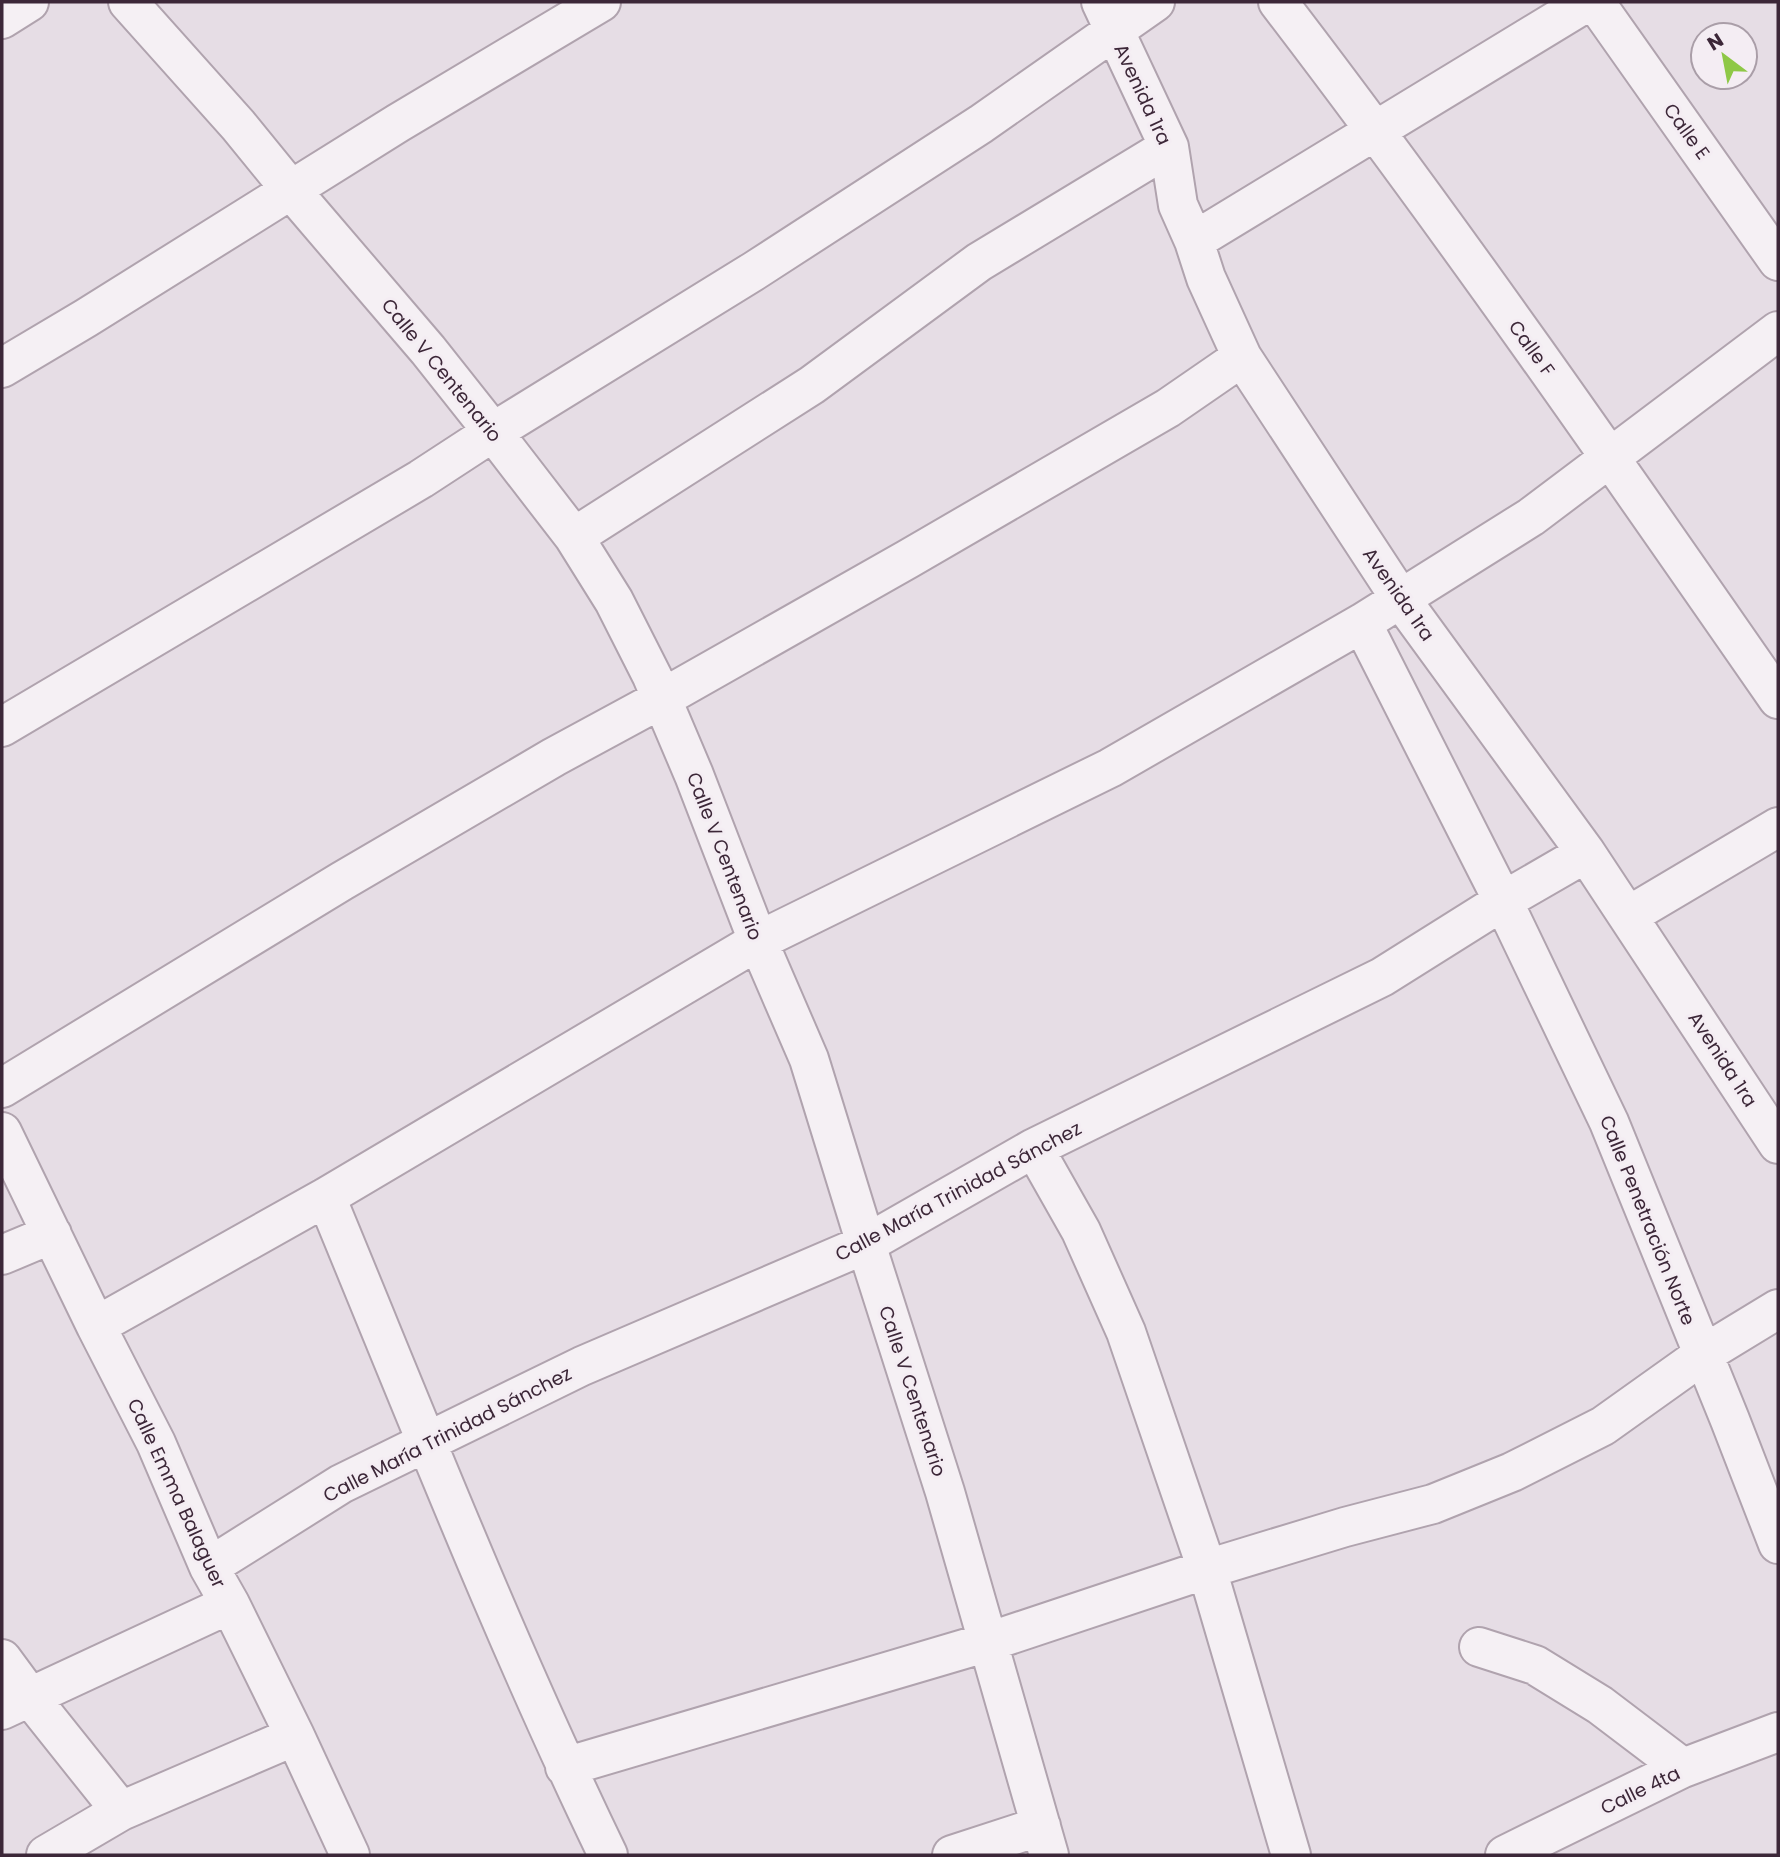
<svg xmlns="http://www.w3.org/2000/svg" width="1780" height="1857" font-family="Poppins,sans-serif">
<rect width="100%" height="100%" fill="#e6dde5"/>
<g fill="none" stroke-linecap="round" stroke-linejoin="round">
<g stroke="#b0a3ae" stroke-width="42">
<path id="street" d="M 128,2 L 238,125 L 291,190 L 428,350 L 493,432 L 574,537 L 614,601 L 652,676 L 694,775 L 758,941 L 809,1059 L 866,1244 L 945,1492 L 1049,1855
M 1101,2 L 1169,147 L 1178,205 L 1194,241 L 1206,278 L 1242,357 L 1400,598 L 1586,853 L 1778,1144
M 1278,2 C 1452,229 1615,464 1778,699
M 1595,2 L 1778,261
M 2,19 L 29,2
M 1194,241 L 1587,2
M 2,368 L 86,318 L 398,123 L 601,2
M 574,537 L 812,385 L 979,262 L 1169,147
M 1362,623 L 1503,901 L 1609,1122 L 1730,1420 L 1778,1544
M 2,727 L 421,479 L 493,432 L 754,271 L 981,124 L 1155,2
M 1628,916 L 1778,827
M 2,1088 L 342,881 L 554,757 L 661,699 L 908,559 L 1168,408 L 1242,357
M 2,1132 L 96,1326 L 156,1443 L 209,1567 L 230,1604 L 295,1736 L 350,1855
M 1034,1148 L 1081,1231 L 1126,1332 L 1207,1569 L 1291,1855
M 326,1197 C 417,1417 504,1640 608,1855
M 2,1255 L 52,1234
M 96,1326 L 326,1197 L 758,941 L 1110,768 L 1362,623 L 1531,517 L 1778,331
M 209,1567 L 341,1484 L 582,1366 L 866,1244 L 1034,1148 L 1382,977 L 1503,901 L 1586,853
M 1479,1647 L 1535,1665 L 1600,1705 L 1683,1768
M 2,1659 L 30,1697 L 121,1811
M 2,1710 L 230,1604
M 565,1767 L 988,1642 L 1207,1569 L 1345,1527 L 1433,1504 L 1512,1472 L 1603,1426 L 1704,1354 L 1778,1309
M 46,1855 L 121,1811 L 295,1736
M 952,1855 L 1041,1826
M 1505,1855 L 1683,1768 L 1778,1732"/>
</g>
<use href="#street" stroke="#f5f0f4" stroke-width="38"/>
</g>
<g text-anchor="middle" stroke-width="6" stroke-linejoin="round" paint-order="stroke">
<g font-size="19" fill="#3c2738" stroke="#f4edf3">
<text transform="translate(1143 94) rotate(65)" y="7">Avenida 1ra</text>
<text transform="translate(1687 131) rotate(54)" y="7">Calle E</text>
<text transform="translate(1532 348) rotate(54)" y="7">Calle F</text>
<text transform="translate(442 370) rotate(51)" y="7">Calle V Centenario</text>
<text transform="translate(1399 594) rotate(55)" y="7">Avenida 1ra</text>
<text transform="translate(725 856) rotate(69)" y="7">Calle V Centenario</text>
<text transform="translate(1723 1059) rotate(57)" y="7">Avenida 1ra</text>
<text transform="translate(958 1191) rotate(-28)" y="7">Calle María Trinidad Sánchez</text>
<text transform="translate(1648 1220) rotate(68)" y="7">Calle Penetración Norte</text>
<text transform="translate(913 1391) rotate(72)" y="7">Calle V Centenario</text>
<text transform="translate(447 1434) rotate(-27)" y="7">Calle María Trinidad Sánchez</text>
<text transform="translate(177 1493) rotate(65)" y="7">Calle Emma Balaguer</text>
<text transform="translate(1640 1790) rotate(-26)" y="7">Calle 4ta</text>
</g>
</g>
<rect width="1780" height="1857" fill="none" stroke="#3c2738" stroke-width="7"/>
<g transform="translate(1724 56) rotate(328)"><circle r="33" fill="#f4edf3" stroke="#aa9ea8" stroke-width="2"/>
<path d="M0-5L12 26L0 18L-12 26Z" fill="#8ec846"/>
<text y="-10" font-size="19" font-weight="bold" text-anchor="middle" fill="#3c2738">N</text>
</g>
</svg>
